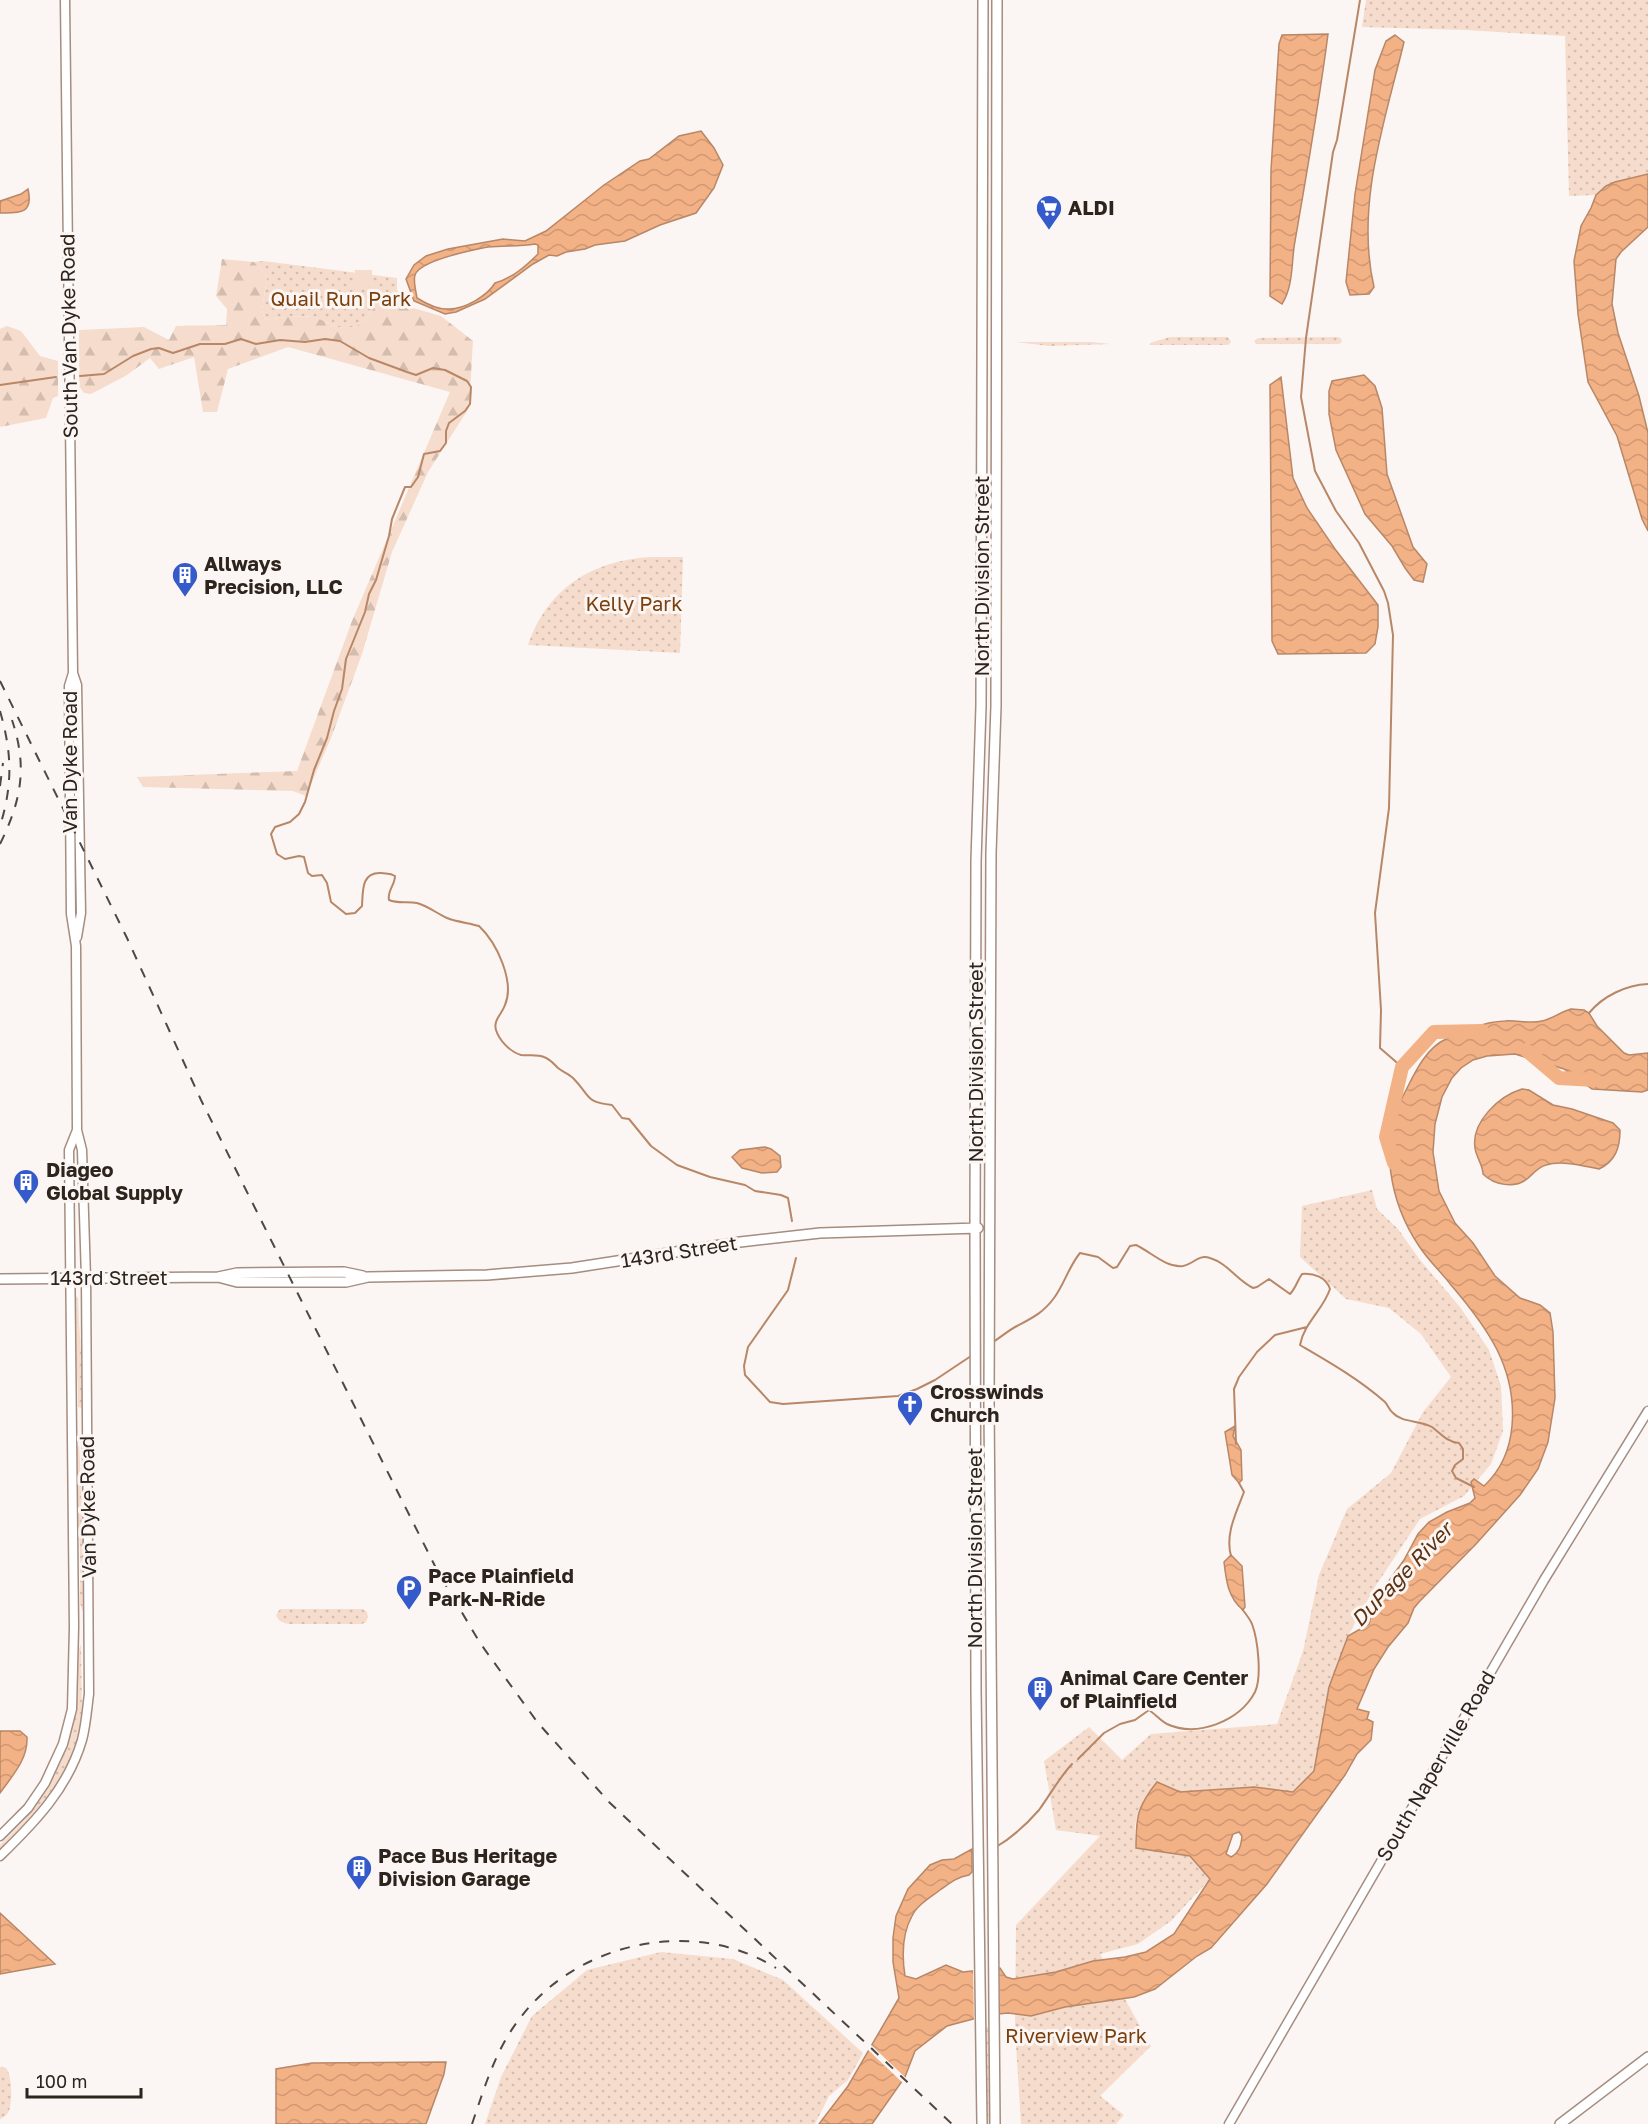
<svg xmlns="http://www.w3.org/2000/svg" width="1648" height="2124" font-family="'Golos Text',sans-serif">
<defs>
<pattern id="grass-dots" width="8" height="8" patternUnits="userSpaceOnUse" patternTransform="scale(1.5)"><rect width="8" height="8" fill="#f6dccc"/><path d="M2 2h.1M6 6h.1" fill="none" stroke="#d3bdaf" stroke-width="1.8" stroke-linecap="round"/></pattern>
<pattern id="forest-firs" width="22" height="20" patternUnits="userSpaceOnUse" patternTransform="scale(1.5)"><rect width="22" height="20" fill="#f6dccc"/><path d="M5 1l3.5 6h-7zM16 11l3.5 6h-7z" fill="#d3bdaf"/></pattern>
<pattern id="water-waves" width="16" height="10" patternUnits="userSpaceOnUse" patternTransform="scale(1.5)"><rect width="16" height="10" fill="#f3b186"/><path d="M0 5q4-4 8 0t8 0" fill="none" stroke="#d19873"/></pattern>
</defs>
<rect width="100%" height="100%" fill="#fbf6f3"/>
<path fill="url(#grass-dots)" d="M 1366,0 L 1648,0 L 1648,174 L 1615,182 L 1606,186 L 1596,195 L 1569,196 L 1565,36 L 1466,30 L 1362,27 Z
M 263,261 L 397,278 L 397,290 C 375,294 372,319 356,326 C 338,333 328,320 312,317 C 296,315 281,318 265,320 L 262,310 L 267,277 L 254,262 Z
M 1170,337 L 1228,337 L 1231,342 L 1228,345 L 1150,345 L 1150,343 Z
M 1339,337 L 1342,340 L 1341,343 L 1338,344 L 1256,344 L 1254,341 L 1258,338 Z
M 1015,342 L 1090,342 L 1111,344 L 1049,346 Z
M 649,557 L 683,557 L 680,653 L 528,645 C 547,589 591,561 649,557 Z
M 1372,1190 L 1377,1209 L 1398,1229 L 1420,1260 L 1460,1307 L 1489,1350 L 1501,1386 L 1503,1431 L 1491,1464 L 1464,1496 L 1420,1519 L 1375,1587 L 1348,1636 L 1327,1702 L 1314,1771 L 1293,1792 L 1223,1790 L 1180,1792 L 1157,1782 C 1139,1804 1132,1818 1136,1848 C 1151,1852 1180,1848 1191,1857 C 1198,1863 1204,1872 1210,1879 L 1171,1921 L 1138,1944 L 1100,1954 L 1151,2046 L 1100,2096 L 1124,2115 L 1116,2124 L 1021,2124 L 1015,2029 L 1016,1925 L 1100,1836 L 1056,1830 L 1044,1761 L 1089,1727 L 1122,1760 L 1151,1734 L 1277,1724 L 1303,1651 L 1319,1575 L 1347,1509 L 1391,1473 L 1423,1412 L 1451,1377 L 1421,1334 L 1389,1308 L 1346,1299 L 1300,1257 L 1302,1206 Z
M 76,1296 L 78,1298 C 79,1334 83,1370 84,1406 L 81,1408 L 78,1407 L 78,1404 C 78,1369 73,1334 74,1300 Z
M 79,1445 L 85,1553 L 83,1612 L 80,1603 C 80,1580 81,1556 79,1533 C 78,1507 67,1468 79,1445 Z
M 280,1609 L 363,1609 L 367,1612 L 368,1617 L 366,1622 L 362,1624 L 289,1624 C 283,1623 278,1621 276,1615 Z
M 81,1644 L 82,1709 L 80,1729 L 74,1751 L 50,1799 L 0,1852 L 0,1845 L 25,1820 L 41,1796 L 63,1754 L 77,1653 Z
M 661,1952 L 733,1959 L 783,1980 L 863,2053 L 848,2080 L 829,2096 L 815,2124 L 485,2124 L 501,2077 L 532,2016 L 587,1970 Z
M 985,2027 L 989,2027 L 990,2124 L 987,2124 Z
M 0,2067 L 6,2068 C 12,2075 13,2104 8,2113 C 5,2116 4,2117 0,2119 Z"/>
<path fill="url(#forest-firs)" d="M 222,259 L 254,262 L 267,277 L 262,310 L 265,320 C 281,318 296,315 312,317 C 328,320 338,333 356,326 C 372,319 375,294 397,290 L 413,308 L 441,316 L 473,341 L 469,408 L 428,472 L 392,552 L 362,654 L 331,738 L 306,796 L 293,791 L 143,787 L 137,777 L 297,771 L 352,621 L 450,392 L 288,347 L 228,369 L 217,412 L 203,412 L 194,357 L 159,369 L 150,358 L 127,375 L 91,394 L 84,393 L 79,386 L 79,330 L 144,327 L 169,340 L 176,326 L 226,325 L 227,309 L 216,296 Z
M 7,326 L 21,331 L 40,356 L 58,361 L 58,396 L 53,398 L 46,418 L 0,427 L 0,329 Z"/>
<path fill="#f6dccc" d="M 355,270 L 372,270 L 372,286 L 354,287 Z
M 589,592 L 604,601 L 597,613 L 581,602 Z"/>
<path fill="url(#water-waves)" stroke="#b88767" stroke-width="1.5" fill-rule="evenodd" d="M 1328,34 C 1319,104 1307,172 1295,241 C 1291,262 1294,285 1282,304 L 1270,296 L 1271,170 L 1279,44 L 1282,35 Z
M 1395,35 L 1404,42 C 1385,121 1355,205 1374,287 L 1369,294 L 1350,295 L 1346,282 L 1355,194 L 1375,70 L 1386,41 Z
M 701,131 L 714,148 L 723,165 L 714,188 L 696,213 L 660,225 L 625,241 L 595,245 L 585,249 L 566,252 L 557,256 L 549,255 L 533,264 L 485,299 L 456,312 L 445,314 L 414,301 L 406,279 L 414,265 L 426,256 L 448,249 L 503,239 L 525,241 L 546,231 L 604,185 L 640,161 L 649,159 L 679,136 ZM 535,244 L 538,245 L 538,254 C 525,267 512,278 495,283 C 487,296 465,309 449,309 C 439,310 425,303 417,298 C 416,291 413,281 415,275 C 420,260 473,250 488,247 C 504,245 519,247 535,244 Z
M 1648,174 L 1648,227 L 1621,252 L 1616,259 L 1612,304 L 1618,333 L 1639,396 L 1648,433 L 1648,531 L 1642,519 L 1617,436 L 1588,382 L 1578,314 L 1574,261 L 1581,226 L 1591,208 L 1596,195 L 1606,186 L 1615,182 Z
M 28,189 C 34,215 18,213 0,213 L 0,201 L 21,194 Z
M 1364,375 L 1375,386 L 1382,408 L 1387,474 L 1413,547 L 1427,564 L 1423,582 L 1414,580 L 1405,568 L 1392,546 L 1365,514 L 1336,450 L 1329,414 L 1329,391 L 1332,381 Z
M 1281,377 L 1293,478 L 1307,508 L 1335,549 L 1378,605 L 1378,627 L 1375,644 L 1366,653 L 1278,654 L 1272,641 L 1270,385 Z
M 1571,1009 L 1584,1010 L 1589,1013 L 1597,1026 L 1624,1053 L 1629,1055 L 1648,1053 L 1648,1090 L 1642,1092 L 1592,1089 L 1564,1069 L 1515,1054 L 1487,1056 L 1473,1060 L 1461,1068 L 1452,1078 L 1442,1097 L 1435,1124 L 1433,1152 L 1439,1191 L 1455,1223 L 1473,1243 L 1495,1276 L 1520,1298 L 1540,1305 L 1550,1313 L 1553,1332 L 1555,1398 L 1548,1442 L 1538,1469 L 1520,1495 L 1476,1544 L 1419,1602 L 1414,1608 L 1408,1623 L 1388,1647 L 1374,1669 L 1357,1709 L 1369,1712 L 1367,1719 L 1373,1722 L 1371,1740 L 1357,1754 L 1345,1775 L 1267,1884 L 1211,1948 L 1197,1956 L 1155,1989 L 1134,1997 L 1065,2007 L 1031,2016 L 1008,2013 L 988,2015 L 947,2026 L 915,2051 L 905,2077 L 872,2124 L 819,2124 L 848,2086 L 899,1998 L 893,1962 L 893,1938 L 896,1916 L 908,1889 L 930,1865 L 942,1860 L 954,1859 L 972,1849 L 972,1872 L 969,1875 C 957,1877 950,1883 940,1890 C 931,1897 917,1905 912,1916 C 902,1934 902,1957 905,1976 L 916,1979 L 946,1965 L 963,1972 L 1000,1968 L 1006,1977 L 1013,1979 L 1056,1972 L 1093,1961 L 1125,1957 L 1146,1952 L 1174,1934 L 1210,1879 L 1190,1856 L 1136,1848 C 1136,1817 1137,1807 1157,1782 L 1180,1792 L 1254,1787 L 1293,1792 L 1314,1771 L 1329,1687 L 1348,1636 L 1369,1624 L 1375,1600 L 1404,1560 L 1418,1534 L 1429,1522 L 1447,1512 L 1470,1503 L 1475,1498 L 1471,1482 L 1474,1479 L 1484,1486 C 1501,1470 1510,1449 1512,1426 C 1517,1368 1487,1327 1451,1285 C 1441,1272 1428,1260 1419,1246 C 1390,1203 1378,1142 1403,1096 C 1413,1077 1424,1049 1446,1039 C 1465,1030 1483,1022 1505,1021 C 1517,1020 1530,1024 1542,1021 C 1552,1019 1560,1012 1571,1009 ZM 1239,1832 L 1242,1836 C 1241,1845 1240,1852 1231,1857 L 1226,1854 L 1233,1834 Z
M 1522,1089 L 1529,1090 L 1553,1105 L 1572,1109 L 1613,1123 L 1620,1130 C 1620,1147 1616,1161 1599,1169 C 1583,1166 1562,1160 1546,1165 C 1538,1167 1533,1174 1527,1179 C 1514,1189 1494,1185 1483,1174 C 1483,1165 1476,1157 1475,1148 C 1471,1122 1499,1096 1522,1089 Z
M 765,1147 L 771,1149 L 780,1156 L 781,1167 L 777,1172 L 762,1173 L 742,1168 L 732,1157 L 740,1150 Z
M 1235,1426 L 1233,1436 L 1241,1450 L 1242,1480 L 1239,1483 L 1232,1475 L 1225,1432 Z
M 1231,1555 L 1242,1566 L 1245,1607 L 1243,1610 C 1228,1598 1226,1580 1224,1562 Z
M 0,1731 L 20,1731 L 27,1737 C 28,1759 13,1775 0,1793 Z
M 0,1913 L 55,1964 L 0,1974 Z
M 446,2062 L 444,2074 L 426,2124 L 276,2124 L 276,2069 L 312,2063 Z"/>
<path fill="#fbf6f3" d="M 999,1965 L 1000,2017 L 974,2021 L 973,1967 Z
M 869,2043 L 907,2079 L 904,2084 L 866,2048 Z"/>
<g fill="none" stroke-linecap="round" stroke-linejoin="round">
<path stroke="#b88767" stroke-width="2" d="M 1360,0 L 1337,140 L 1333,152 L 1306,338 L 1301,397 L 1315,471 L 1336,511 L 1359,543 L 1384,591 L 1388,603 L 1393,635 L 1389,808 L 1375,913 L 1381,1010 L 1380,1048 L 1402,1067
M 80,376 L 104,374 L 133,356 L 151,349 L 159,348 L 173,353 L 200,344 L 225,344 L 241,339 L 256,344 L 280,340 L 305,342 L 325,339 L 340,341 L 369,358 L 407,372 L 416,375 L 433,368 L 445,370 L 467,381 L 471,387 L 470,404 L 465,411 L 449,423 L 446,431 L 446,443 L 440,451 L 424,454 L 418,477 L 411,487 L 405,487 L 392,519 L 389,536 L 376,580 L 369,594 L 365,612 L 346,659 L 342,689 L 334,711 L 327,738 L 314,770 L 305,802 L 299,814 L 290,822 L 275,827 L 271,834 L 277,854 L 285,859 L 299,856 L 304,857 L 308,873 L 312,876 L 322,875 L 327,883 L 331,902 L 346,914 L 355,913 L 362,906 C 363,891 361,872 381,873 C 387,874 390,873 395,876 C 395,885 387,891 389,900 C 398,904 407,901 417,903 C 428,906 436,913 447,918 C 457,922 469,923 479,926 C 497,943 515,982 505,1005 C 502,1014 493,1020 496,1030 C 499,1040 510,1052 521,1055 C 529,1056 537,1054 544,1057 C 550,1059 554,1064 558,1068 C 563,1072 569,1074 573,1078 C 591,1096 584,1102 612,1105 L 622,1118 L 629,1119 L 651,1146 L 677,1165 L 710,1177 L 745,1185 L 755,1191 L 781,1195 L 788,1198 L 792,1221
M 0,385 L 56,377
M 1589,1013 C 1603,996 1626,985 1648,984
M 796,1258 L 788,1290 L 748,1347 L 744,1366 L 745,1375 L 770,1402 L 783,1404 L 898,1396 L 917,1389 L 935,1380 L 971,1356
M 993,1342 C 1001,1337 1009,1330 1017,1326 C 1032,1318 1043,1313 1054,1298 C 1064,1285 1069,1266 1080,1253 L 1098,1257 L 1113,1268 L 1117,1267 L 1130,1246 L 1136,1245 C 1151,1252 1166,1268 1183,1266 C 1194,1264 1198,1254 1210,1258 C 1227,1263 1237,1280 1253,1288 L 1257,1287 L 1269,1279 L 1290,1294 C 1296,1288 1297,1281 1302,1274 C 1314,1273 1326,1277 1330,1289 C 1323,1310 1304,1323 1300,1345 C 1329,1362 1359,1379 1385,1402 C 1388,1405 1389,1410 1393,1413 C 1402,1423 1420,1420 1432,1427 C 1441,1434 1447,1442 1459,1443 L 1463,1449 L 1463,1459 L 1455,1465 L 1452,1471 L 1456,1478 L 1474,1487
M 1236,1444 L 1234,1389 L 1239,1377 L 1257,1352 L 1275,1335 L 1307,1327
M 1231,1556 C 1225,1534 1236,1513 1244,1492 L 1239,1483
M 1078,1759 L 1104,1733 L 1120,1724 L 1135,1720 L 1149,1710 C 1155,1714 1161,1721 1167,1724 C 1197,1738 1240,1721 1255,1692 C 1262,1677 1258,1640 1252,1624 C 1250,1619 1246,1614 1242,1609
M 996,1847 C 1013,1837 1026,1825 1039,1810 C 1050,1795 1059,1778 1072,1764"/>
<path stroke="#f3b186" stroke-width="14" d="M 1526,1050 L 1559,1078 L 1595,1080
M 1394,1163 L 1386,1137 L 1402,1067 L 1434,1032 L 1482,1031"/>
<g stroke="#a58d7f" stroke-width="11">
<path id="secondary" d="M 73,673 L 77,685 L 81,913 L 77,937
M 0,1836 L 28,1808 L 45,1783 L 63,1744 L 72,1709 L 74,1627 L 69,1150 L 77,1130
M 0,1856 C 35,1822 68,1788 82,1740 C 86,1725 87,1709 89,1694 L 86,1278 L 82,1150 L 77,1130 L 76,946 L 71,914 L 69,686 L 73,673 L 65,0
M 1229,2124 L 1544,1580 L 1648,1411"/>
</g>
<g stroke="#a58d7f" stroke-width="12">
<path id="primary" d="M 218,1277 L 237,1282 L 346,1282 L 368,1277 L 487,1275 L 572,1268 L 740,1242 L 820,1233 L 978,1228
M 0,1279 L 218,1277 L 237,1273 L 344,1272 L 363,1276
M 982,2124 L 976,1691 L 975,1228 L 976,861 L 981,706 L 983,0
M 995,2124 L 989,1405 L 991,853 L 996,706 L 997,0
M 1560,2124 L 1648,2057"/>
</g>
<use href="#secondary" stroke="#fff" stroke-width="8"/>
<use href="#primary" stroke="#fff" stroke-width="9"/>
<path stroke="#4f4741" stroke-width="2" stroke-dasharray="10 10" stroke-linecap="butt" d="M 0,681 L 127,938 L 201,1100 L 292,1282 L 438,1572 L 480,1643 L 538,1723 L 610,1803 L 952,2124
M 0,711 C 12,753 13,784 0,826
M 0,786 L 3,763
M 0,844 C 21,801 28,768 12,720
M 472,2124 C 485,2086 496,2048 521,2017 C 579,1941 695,1917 776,1968"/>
</g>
<defs>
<g id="supermarket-pin" transform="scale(1.35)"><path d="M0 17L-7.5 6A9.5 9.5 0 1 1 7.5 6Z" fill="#355aca" stroke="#fbf6f3"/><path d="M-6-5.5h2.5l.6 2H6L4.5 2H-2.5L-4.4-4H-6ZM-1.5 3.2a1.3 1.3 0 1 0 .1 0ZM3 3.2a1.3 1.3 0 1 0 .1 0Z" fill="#fff"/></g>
<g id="building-pin" transform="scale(1.35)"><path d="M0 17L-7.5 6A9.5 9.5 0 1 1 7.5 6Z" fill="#355aca" stroke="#fbf6f3"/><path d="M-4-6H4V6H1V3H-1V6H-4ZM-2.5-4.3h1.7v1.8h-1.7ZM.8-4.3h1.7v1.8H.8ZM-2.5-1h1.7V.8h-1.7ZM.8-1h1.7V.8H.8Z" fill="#fff"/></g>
<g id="church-pin" transform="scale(1.35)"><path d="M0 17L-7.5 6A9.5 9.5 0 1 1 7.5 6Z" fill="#355aca" stroke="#fbf6f3"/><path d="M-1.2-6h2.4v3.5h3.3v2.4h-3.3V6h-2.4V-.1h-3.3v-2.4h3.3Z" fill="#fff"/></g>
<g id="parking-pin" transform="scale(1.35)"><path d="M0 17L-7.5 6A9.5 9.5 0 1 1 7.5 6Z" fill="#355aca" stroke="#fbf6f3"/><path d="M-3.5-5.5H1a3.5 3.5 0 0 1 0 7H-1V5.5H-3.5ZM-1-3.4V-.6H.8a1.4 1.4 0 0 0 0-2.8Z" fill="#fff"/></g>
</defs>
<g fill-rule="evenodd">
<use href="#supermarket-pin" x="1049" y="208"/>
<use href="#building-pin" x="185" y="575"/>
<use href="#building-pin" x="26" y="1182"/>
<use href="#church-pin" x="910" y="1404"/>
<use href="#parking-pin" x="409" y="1588"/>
<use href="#building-pin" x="1040" y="1689"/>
<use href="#building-pin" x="359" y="1868"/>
</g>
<g text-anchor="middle" stroke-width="6" stroke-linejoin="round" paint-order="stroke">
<g font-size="20" font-weight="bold" fill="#2d241e" stroke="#fbf6f3" text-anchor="start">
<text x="1068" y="215">ALDI</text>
<text x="204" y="571">Allways<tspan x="204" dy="23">Precision, LLC</tspan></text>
<text x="46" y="1177">Diageo<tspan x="46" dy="23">Global Supply</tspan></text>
<text x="930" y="1399">Crosswinds<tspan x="930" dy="23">Church</tspan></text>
<text x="428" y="1583">Pace Plainfield<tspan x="428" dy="23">Park-N-Ride</tspan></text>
<text x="1060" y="1685">Animal Care Center<tspan x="1060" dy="23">of Plainfield</tspan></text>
<text x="378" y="1863">Pace Bus Heritage<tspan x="378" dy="23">Division Garage</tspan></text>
</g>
<g font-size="20" fill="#7a3f0d" stroke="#fbf6f3">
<text x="341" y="306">Quail Run Park</text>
<text x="634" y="611">Kelly Park</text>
<text x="1076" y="2043">Riverview Park</text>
</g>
<g font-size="20" fill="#2d241e" stroke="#fbf6f3">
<text transform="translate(69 336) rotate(-91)" y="7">South Van Dyke Road</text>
<text transform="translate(982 576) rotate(-90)" y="7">North Division Street</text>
<text transform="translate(70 762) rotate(-90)" y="7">Van Dyke Road</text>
<text transform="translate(976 1062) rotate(-90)" y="7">North Division Street</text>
<text transform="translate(679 1252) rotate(-9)" y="7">143rd Street</text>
<text x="109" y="1285">143rd Street</text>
<text transform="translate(88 1507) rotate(-91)" y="7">Van Dyke Road</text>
<text transform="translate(975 1548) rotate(-90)" y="7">North Division Street</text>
<text transform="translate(1436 1766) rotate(-60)" y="7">South Naperville Road</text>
</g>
<g font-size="21" font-style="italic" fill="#5d3213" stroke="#fbf6f3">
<text transform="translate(1402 1575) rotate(-46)" y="7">DuPage River</text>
</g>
</g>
<path d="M27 2088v9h114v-9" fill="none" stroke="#2d241e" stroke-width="3"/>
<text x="36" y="2088" font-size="18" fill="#2d241e" stroke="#fbf6f3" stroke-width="4.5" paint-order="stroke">100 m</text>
</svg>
